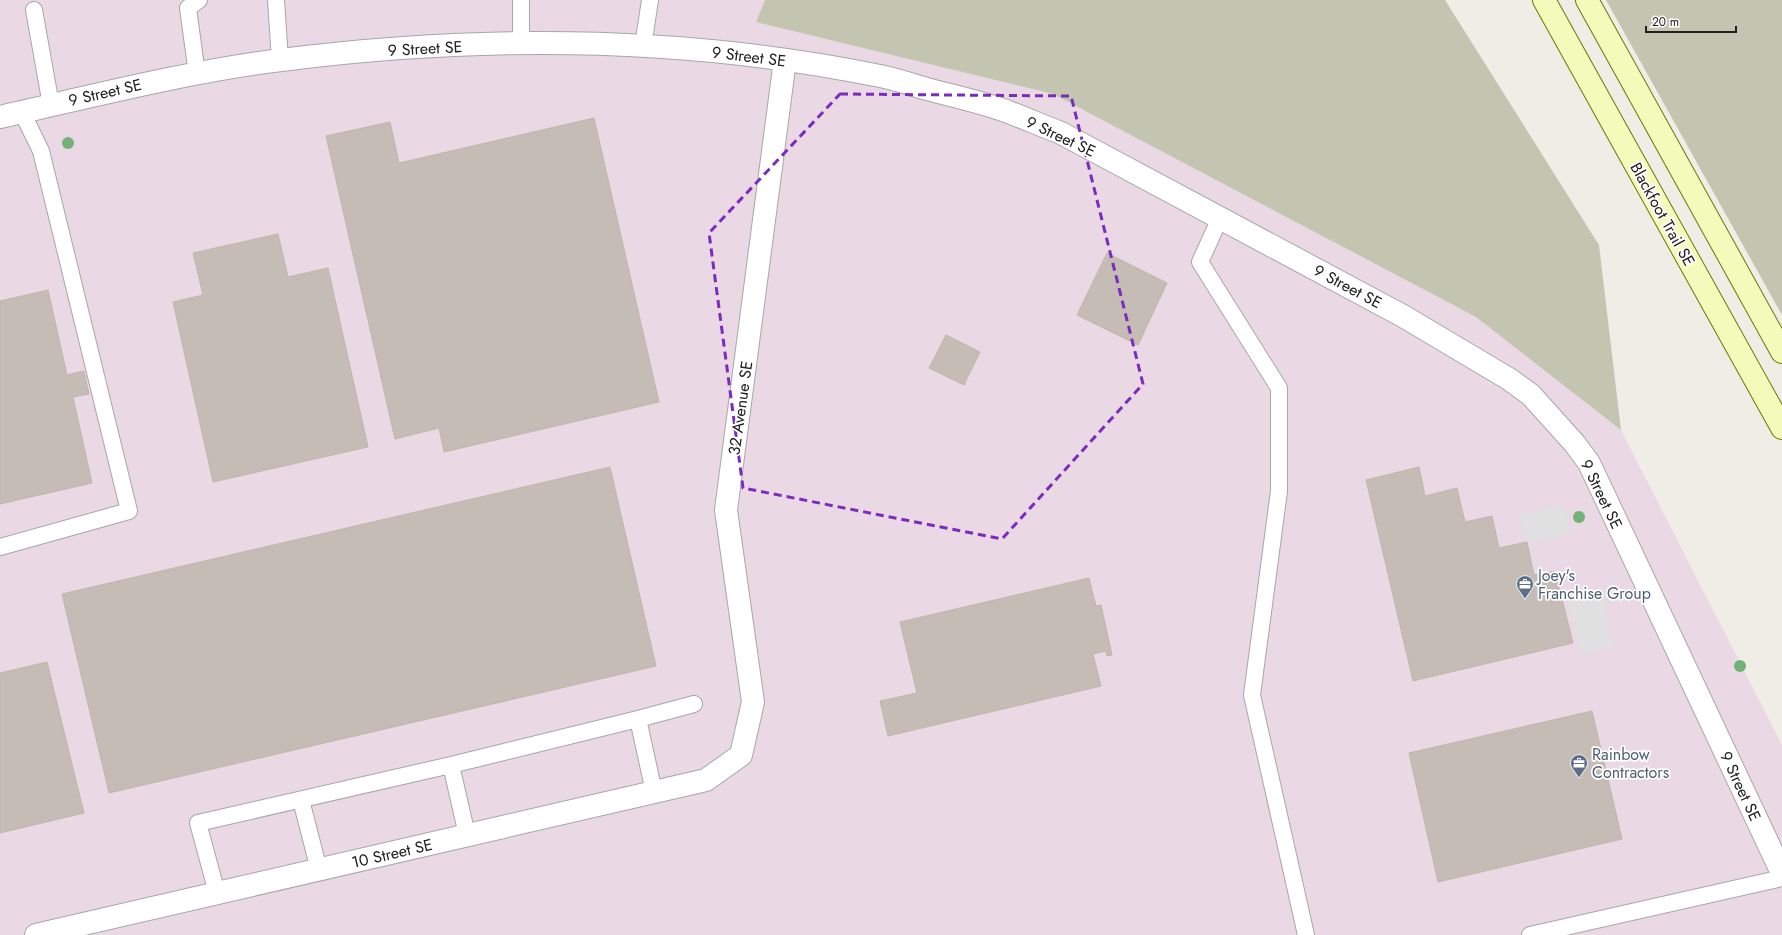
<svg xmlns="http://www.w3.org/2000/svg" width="1782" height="935" font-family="Jost,sans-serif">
<rect width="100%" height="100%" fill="#f0ede6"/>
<path fill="#ead8e5" d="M 0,0 L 765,0 L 757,22 L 1053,94 L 1476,317 L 1621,430 L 1782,745 L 1782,935 L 0,935 Z"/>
<path fill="#c4c5b1" d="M 765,0 L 1445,0 L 1599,245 L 1621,430 L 1476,317 L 1053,94 L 756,22 Z
M 1606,0 L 1782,0 L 1782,315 Z"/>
<path fill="#e0e0e0" d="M 1564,505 L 1571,533 L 1526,543 L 1520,515 Z
M 1601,589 L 1615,646 L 1581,654 L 1567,597 Z"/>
<path fill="#c5bdb5" stroke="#c2b5a8" d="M 594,118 L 659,402 L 444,452 L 439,428 L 395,439 L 326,136 L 390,122 L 399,163 Z
M 278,234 L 288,277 L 328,268 L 368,447 L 213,482 L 173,302 L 203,295 L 193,253 Z
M 1107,253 L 1167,283 L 1138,345 L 1077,315 Z
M 48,290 L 67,375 L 84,371 L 89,394 L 73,397 L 92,483 L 0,504 L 0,301 Z
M 946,335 L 980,352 L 964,385 L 929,368 Z
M 610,467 L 656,666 L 109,793 L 62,594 Z
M 1419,467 L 1425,496 L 1457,488 L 1465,522 L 1492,516 L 1499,548 L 1527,542 L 1534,575 L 1555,571 L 1573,643 L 1413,681 L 1366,480 Z
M 1089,578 L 1096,606 L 1101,605 L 1112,655 L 1107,656 L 1106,651 L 1093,654 L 1101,686 L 888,736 L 880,701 L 917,693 L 900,622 Z
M 47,662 L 84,813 L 0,833 L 0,673 Z
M 1592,711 L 1622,839 L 1438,882 L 1409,753 Z"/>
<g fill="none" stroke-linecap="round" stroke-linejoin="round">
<g stroke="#a7a7a7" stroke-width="18">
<path id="service" d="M 276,0 L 280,60
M 521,0 L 521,43
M 34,10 L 51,105
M 643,46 L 650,0
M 197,74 L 188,8 L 199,0
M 1220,218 L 1200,262 L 1279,388 L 1279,491 L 1252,695 L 1306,935
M 0,547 L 129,511 L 41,151 L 22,112
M 638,719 L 694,704
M 301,800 L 319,870
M 467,835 L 451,765 L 638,719 L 654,792
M 217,893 L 198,823 L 451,765
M 1530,935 L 1782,878"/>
</g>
<g stroke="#a7a7a7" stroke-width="24">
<path id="minor" d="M 0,117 C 93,96 186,72 281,60 C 478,35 681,36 875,75 C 893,78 910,84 927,89 C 953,96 980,102 1006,111 C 1024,118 1043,126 1061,133 L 1403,316 L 1509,379 L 1531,395 L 1575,444 L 1589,463 L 1782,873
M 36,935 L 706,780 L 741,755 L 753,702 L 726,510 L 785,60"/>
</g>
<g stroke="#667a03" stroke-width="24">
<path id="secondary" d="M 1544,0 L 1782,428
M 1587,0 L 1782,352"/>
</g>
<use href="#service" stroke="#fff" stroke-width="16"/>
<use href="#minor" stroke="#fff" stroke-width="22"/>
<use href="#secondary" stroke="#f4fbba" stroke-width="22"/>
</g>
<g fill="#72b276">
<circle cx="68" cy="143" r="6"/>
<circle cx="1579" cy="517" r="6"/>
<circle cx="1740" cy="666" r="6"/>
</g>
<path fill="none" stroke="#7b2cbf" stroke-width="3" stroke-dasharray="8 5" stroke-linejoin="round" d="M 840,94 L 1071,96 L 1143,384 L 1002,539 L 743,488 L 709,233 Z"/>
<defs>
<g id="office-pin" transform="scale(0.9)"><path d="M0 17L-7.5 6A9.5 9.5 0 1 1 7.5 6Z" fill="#5c6f8a" stroke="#fff"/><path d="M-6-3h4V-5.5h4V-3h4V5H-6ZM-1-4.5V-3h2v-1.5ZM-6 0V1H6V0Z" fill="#fff"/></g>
</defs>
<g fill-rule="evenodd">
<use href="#office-pin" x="1525" y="584"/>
<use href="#office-pin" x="1579" y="763"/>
</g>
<g text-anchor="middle" stroke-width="3.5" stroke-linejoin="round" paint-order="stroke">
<g font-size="16" fill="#202020" stroke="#fff">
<text transform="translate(425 48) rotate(-3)" y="6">9 Street SE</text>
<text transform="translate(749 56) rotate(7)" y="6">9 Street SE</text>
<text transform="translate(105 92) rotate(-13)" y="6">9 Street SE</text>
<text transform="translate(1061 136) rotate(25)" y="6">9 Street SE</text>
<text transform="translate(1663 214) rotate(61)" y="6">Blackfoot Trail SE</text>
<text transform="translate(1348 286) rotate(28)" y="6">9 Street SE</text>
<text transform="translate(740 408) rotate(-82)" y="6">32 Avenue SE</text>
<text transform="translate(1602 494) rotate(64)" y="6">9 Street SE</text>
<text transform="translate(1741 786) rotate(65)" y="6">9 Street SE</text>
<text transform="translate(392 853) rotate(-13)" y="6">10 Street SE</text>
</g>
<g font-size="16" fill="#4e5e75" stroke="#fff" text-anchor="start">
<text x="1538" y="581">Joey's<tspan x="1538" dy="18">Franchise Group</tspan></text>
<text x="1592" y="760">Rainbow<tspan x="1592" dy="18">Contractors</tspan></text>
</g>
</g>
<path d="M1646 26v6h90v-6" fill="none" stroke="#202020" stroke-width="2"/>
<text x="1652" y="26" font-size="12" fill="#202020" stroke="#ffffff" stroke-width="3" paint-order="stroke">20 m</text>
</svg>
